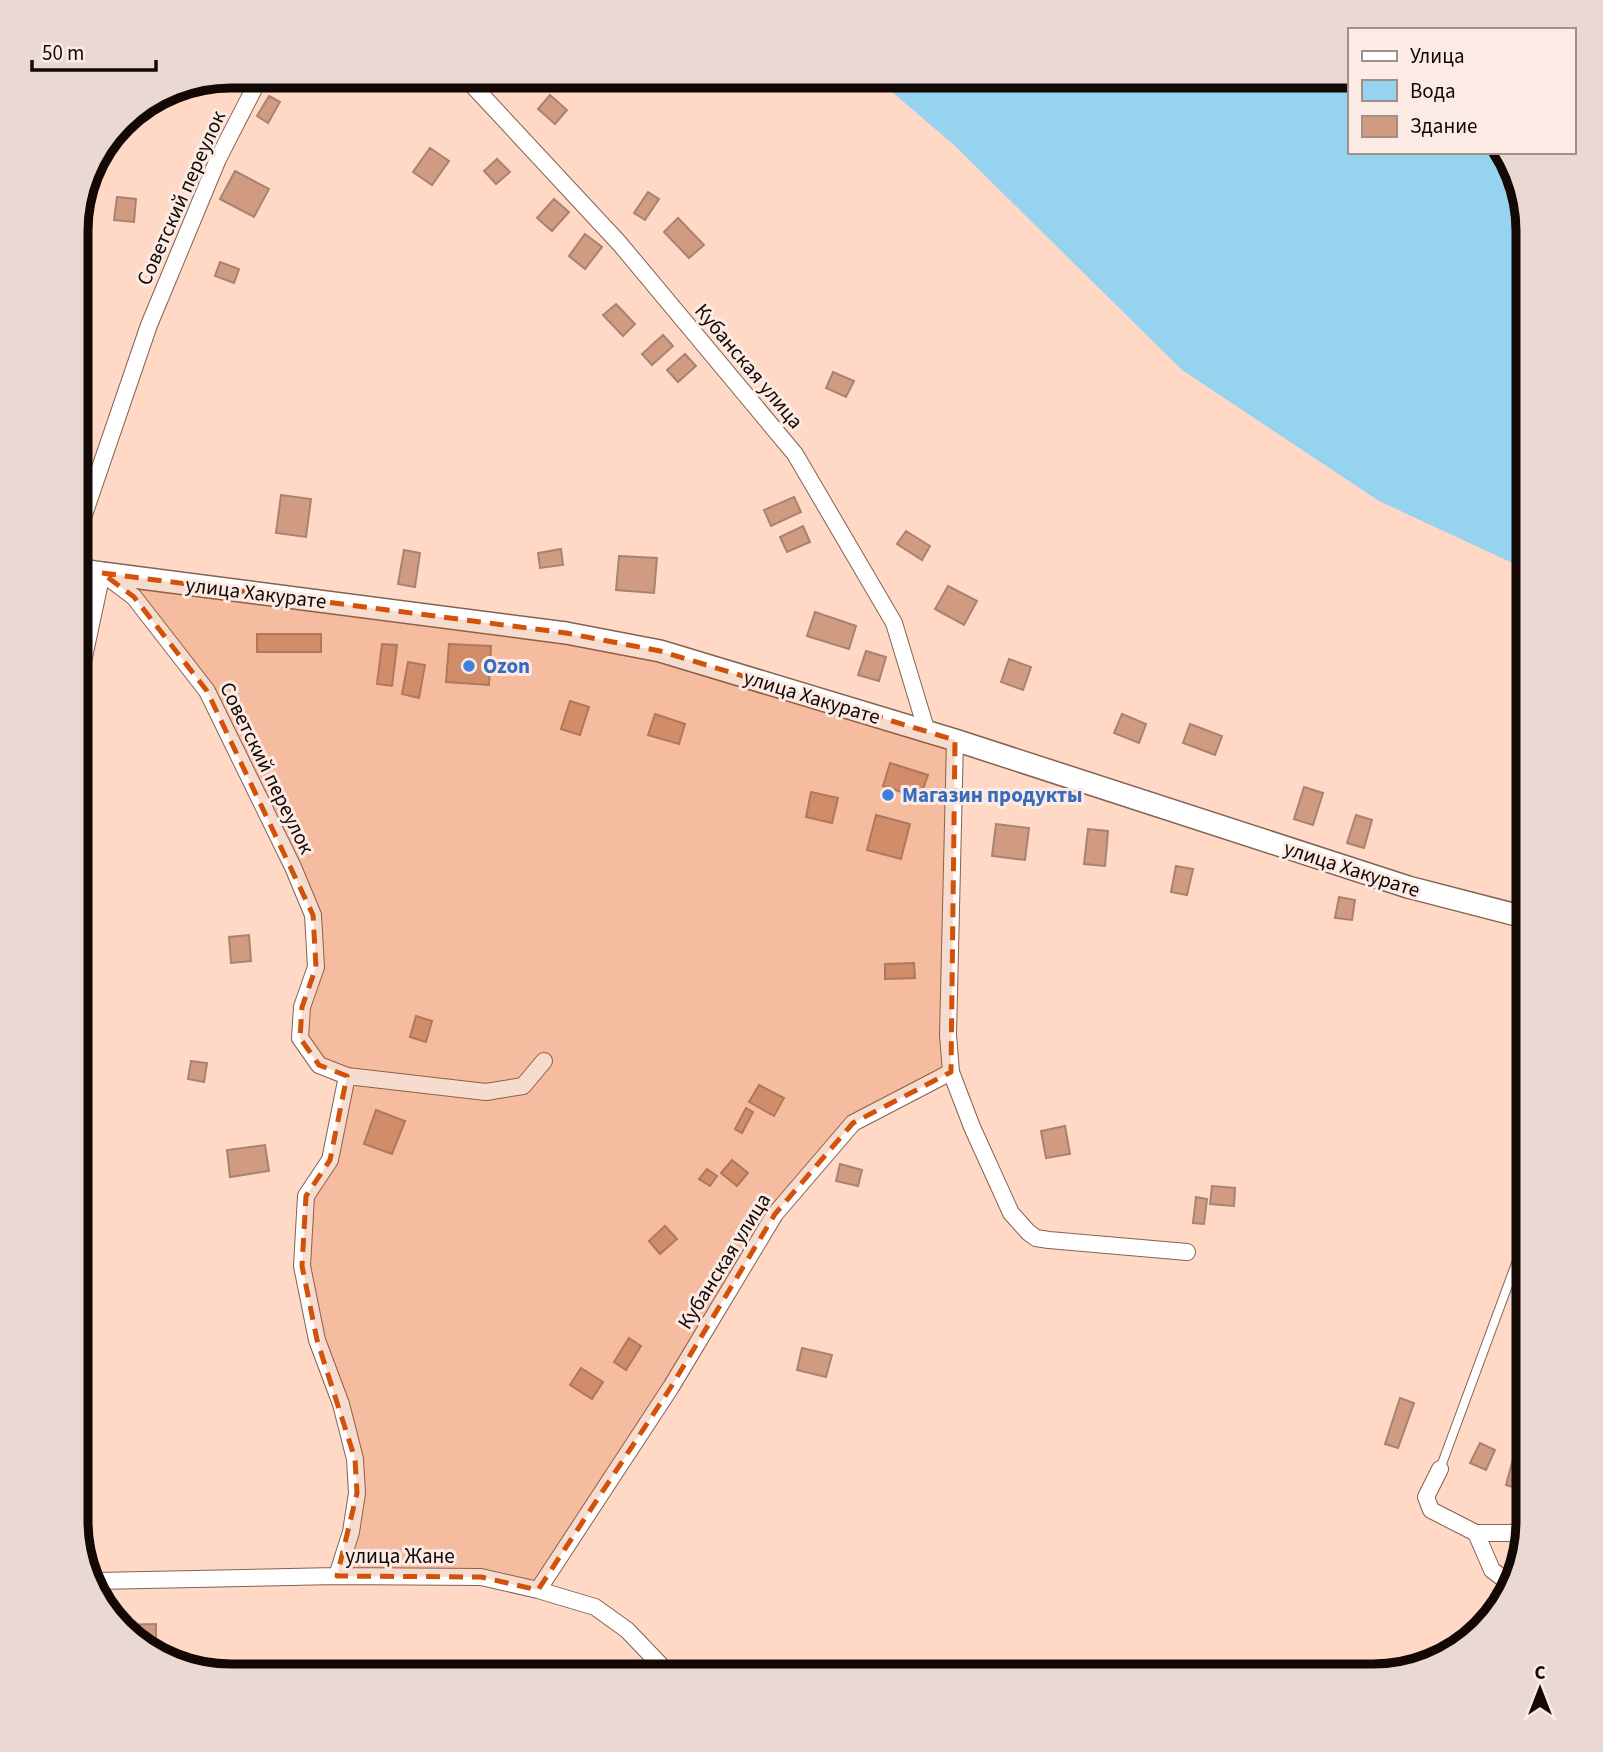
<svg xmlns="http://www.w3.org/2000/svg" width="1603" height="1752" font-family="'Source Sans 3',sans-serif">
<rect width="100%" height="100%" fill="#ffd8c6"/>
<path fill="#95d3ef" d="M 872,75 L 1349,76 L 1349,152 L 1501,152 L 1528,230 L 1528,571 L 1519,566 L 1379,501 L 1182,370 L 953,144 Z"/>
<path fill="#d19b81" stroke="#a68372" stroke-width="2" d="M 550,95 L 567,110 L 555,124 L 538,109 Z
M 269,96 L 280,102 L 268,123 L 257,116 Z
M 430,148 L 449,161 L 432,185 L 413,172 Z
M 497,159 L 510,172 L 496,184 L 484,171 Z
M 235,171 L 269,189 L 254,217 L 220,199 Z
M 648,192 L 659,199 L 645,220 L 634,213 Z
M 117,197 L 136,199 L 134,222 L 114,220 Z
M 554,199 L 569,212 L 552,231 L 537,218 Z
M 678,218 L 704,245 L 689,258 L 664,232 Z
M 585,234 L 602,247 L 585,269 L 569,256 Z
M 220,262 L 239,269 L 234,283 L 215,276 Z
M 616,304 L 635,324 L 623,336 L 603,315 Z
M 663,335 L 673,346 L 652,365 L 642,354 Z
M 685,354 L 696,366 L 678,382 L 667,370 Z
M 833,372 L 854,381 L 846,397 L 826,388 Z
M 281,495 L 311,499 L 306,537 L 276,533 Z
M 794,497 L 801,512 L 771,526 L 764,510 Z
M 803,526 L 810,542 L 787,552 L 780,537 Z
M 906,531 L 930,546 L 922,560 L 897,544 Z
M 561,549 L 563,565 L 540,568 L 538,553 Z
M 404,550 L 420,553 L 415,587 L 398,584 Z
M 619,556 L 657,558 L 654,593 L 616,590 Z
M 948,586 L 977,601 L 964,625 L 935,609 Z
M 815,612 L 856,626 L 849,649 L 807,636 Z
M 257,634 L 321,634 L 321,652 L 257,652 Z
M 382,644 L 397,645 L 392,686 L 377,684 Z
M 449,644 L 491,646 L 489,685 L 446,682 Z
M 866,651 L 886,657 L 879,681 L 858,675 Z
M 1009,659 L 1031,667 L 1023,690 L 1001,682 Z
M 408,662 L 425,665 L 419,698 L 402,694 Z
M 570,701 L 589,707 L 580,735 L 561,729 Z
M 655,714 L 685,724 L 679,744 L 648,735 Z
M 1122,714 L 1146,724 L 1139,743 L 1114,733 Z
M 1190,724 L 1222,736 L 1215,755 L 1183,743 Z
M 890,763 L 928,775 L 920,798 L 883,786 Z
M 1304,787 L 1323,793 L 1313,825 L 1294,819 Z
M 811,792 L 838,798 L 832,823 L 806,817 Z
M 876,815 L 910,824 L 901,859 L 867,850 Z
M 1356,815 L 1372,820 L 1364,848 L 1347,843 Z
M 996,824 L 1029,828 L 1025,860 L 992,856 Z
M 1088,829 L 1108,831 L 1105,866 L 1084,864 Z
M 1176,866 L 1193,869 L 1187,895 L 1171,892 Z
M 1339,897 L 1355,900 L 1352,920 L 1335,918 Z
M 249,935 L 251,961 L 231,963 L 229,937 Z
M 914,963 L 915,978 L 885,979 L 885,964 Z
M 416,1016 L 432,1021 L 426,1042 L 410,1037 Z
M 191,1061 L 207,1063 L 204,1082 L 188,1079 Z
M 759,1085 L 784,1098 L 774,1116 L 749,1102 Z
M 746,1108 L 753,1112 L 742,1133 L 735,1129 Z
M 376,1110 L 405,1121 L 392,1154 L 364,1144 Z
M 1065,1126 L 1070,1154 L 1046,1158 L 1041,1131 Z
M 265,1145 L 269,1171 L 230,1177 L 227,1150 Z
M 732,1160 L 748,1173 L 737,1186 L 721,1173 Z
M 840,1164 L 862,1170 L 858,1186 L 836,1181 Z
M 707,1169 L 717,1176 L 710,1186 L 699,1179 Z
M 1212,1186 L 1235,1188 L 1234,1206 L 1210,1204 Z
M 1196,1197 L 1207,1199 L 1204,1224 L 1193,1223 Z
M 665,1226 L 677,1239 L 660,1254 L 649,1241 Z
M 629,1338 L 641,1346 L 626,1370 L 614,1362 Z
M 802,1348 L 832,1355 L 826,1377 L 797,1370 Z
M 581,1368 L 603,1382 L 592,1399 L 570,1385 Z
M 1400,1398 L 1414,1403 L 1398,1448 L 1385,1444 Z
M 1480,1443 L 1495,1450 L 1486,1470 L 1470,1463 Z
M 1513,1459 L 1528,1464 L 1520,1489 L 1506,1485 Z
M 156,1624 L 156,1656 L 118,1625 Z"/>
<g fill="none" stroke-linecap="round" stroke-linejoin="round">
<g stroke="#836252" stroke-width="10">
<path id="service" d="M 1440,1469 L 1528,1231"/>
</g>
<g stroke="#836252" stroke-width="18">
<path id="minor" d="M 463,75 L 620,244 L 795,454 L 894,623 L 927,732
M 76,538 L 149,325 L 218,159 L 261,75
M 75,699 L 102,573 L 134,597 L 207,691 L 293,867 L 313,915 L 316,967 L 302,1007 L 300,1038 L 319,1065 L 347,1076 L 486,1092 L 523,1086 L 544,1061
M 951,1072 L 972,1127 L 1011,1213 L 1028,1232 L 1036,1238 L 1049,1240 L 1187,1252
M 1440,1469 L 1426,1497 L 1431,1510 L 1476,1533 L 1492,1570 L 1513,1586
M 1476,1533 L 1511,1533 L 1526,1528
M 337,1576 L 351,1532 L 357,1493 L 355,1459 L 341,1404 L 317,1340 L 302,1266 L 306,1196 L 330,1160 L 347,1076
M 96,1581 L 337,1576 L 481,1577 L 538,1590 L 595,1607 L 627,1630 L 672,1677
M 538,1590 L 671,1387 L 775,1214 L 853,1123 L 951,1072 L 948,1035 L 955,740"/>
</g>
<g stroke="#836252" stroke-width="24">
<path id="tertiary" d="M 76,569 L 102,573 L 566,633 L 660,651 L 955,740 L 1408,887 L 1528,918"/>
</g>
<use href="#service" stroke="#fff" stroke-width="8"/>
<use href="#minor" stroke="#fff" stroke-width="16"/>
<use href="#tertiary" stroke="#fff" stroke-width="21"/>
</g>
<path fill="#d3510b" fill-opacity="0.2" stroke="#d3510b" stroke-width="5" stroke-dasharray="14 9" stroke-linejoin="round" d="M 102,573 L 566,633 L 660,651 L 955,740 L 951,1072 L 853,1123 L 775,1214 L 671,1387 L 538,1590 L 481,1577 L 337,1576 L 357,1493 L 355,1459 L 317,1340 L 302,1266 L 306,1196 L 330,1160 L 347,1076 L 319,1065 L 300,1038 L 302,1007 L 316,967 L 313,915 L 207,691 L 134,597 Z"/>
<g fill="#3f7fe0" stroke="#fbebe4" stroke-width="2.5">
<circle cx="469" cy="666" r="7"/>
<circle cx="888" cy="795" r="7"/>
</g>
<g text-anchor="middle" stroke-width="6" stroke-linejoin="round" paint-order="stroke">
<g font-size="21" fill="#140804" stroke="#fbebe4">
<text transform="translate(181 198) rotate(-66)" y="7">Советский переулок</text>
<text transform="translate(749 366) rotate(50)" y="7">Кубанская улица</text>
<text transform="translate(256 593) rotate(7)" y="7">улица Хакурате</text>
<text transform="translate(812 697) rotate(17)" y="7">улица Хакурате</text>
<text transform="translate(267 768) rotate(64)" y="7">Советский переулок</text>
<text transform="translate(1352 869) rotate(18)" y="7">улица Хакурате</text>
<text transform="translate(724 1261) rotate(-58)" y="7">Кубанская улица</text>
<text x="400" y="1563">улица Жане</text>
</g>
<g font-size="21" font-weight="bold" fill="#366cbe" stroke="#fbebe4" text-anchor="start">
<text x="483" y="673">Ozon</text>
<text x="902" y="802">Магазин продукты</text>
</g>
</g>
<path d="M0 0H1603V1752H0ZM231 88H1373A143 143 0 0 1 1516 231V1521A143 143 0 0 1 1373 1664H231A143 143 0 0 1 88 1521V231A143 143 0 0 1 231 88Z" fill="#e9d9d2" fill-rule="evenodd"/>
<path fill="none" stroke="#140804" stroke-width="9" d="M231 88H1373A143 143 0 0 1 1516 231V1521A143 143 0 0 1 1373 1664H231A143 143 0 0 1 88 1521V231A143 143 0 0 1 231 88Z"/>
<rect x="1348" y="28" width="228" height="126" fill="#fbebe4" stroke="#9f908a" stroke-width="2"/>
<rect x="1362" y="51" width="35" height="10" fill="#ffffff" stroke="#9f908a" stroke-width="2"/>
<text x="1410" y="63" font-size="21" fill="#140804">Улица</text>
<rect x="1362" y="80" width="35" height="21" fill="#95d3ef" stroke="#9f908a" stroke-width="2"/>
<text x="1410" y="98" font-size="21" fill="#140804">Вода</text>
<rect x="1362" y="116" width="35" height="21" fill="#d19b81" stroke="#9f908a" stroke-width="2"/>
<text x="1410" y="133" font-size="21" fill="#140804">Здание</text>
<g transform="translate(1540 1689)" stroke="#fbebe4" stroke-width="5" paint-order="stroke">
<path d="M0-5L12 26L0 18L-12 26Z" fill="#140804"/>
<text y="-10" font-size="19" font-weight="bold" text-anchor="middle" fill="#140804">С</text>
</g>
<path d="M32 60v10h124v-10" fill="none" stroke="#140804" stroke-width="3.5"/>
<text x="42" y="60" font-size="21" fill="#140804" stroke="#fbebe4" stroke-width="5" paint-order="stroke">50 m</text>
</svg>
